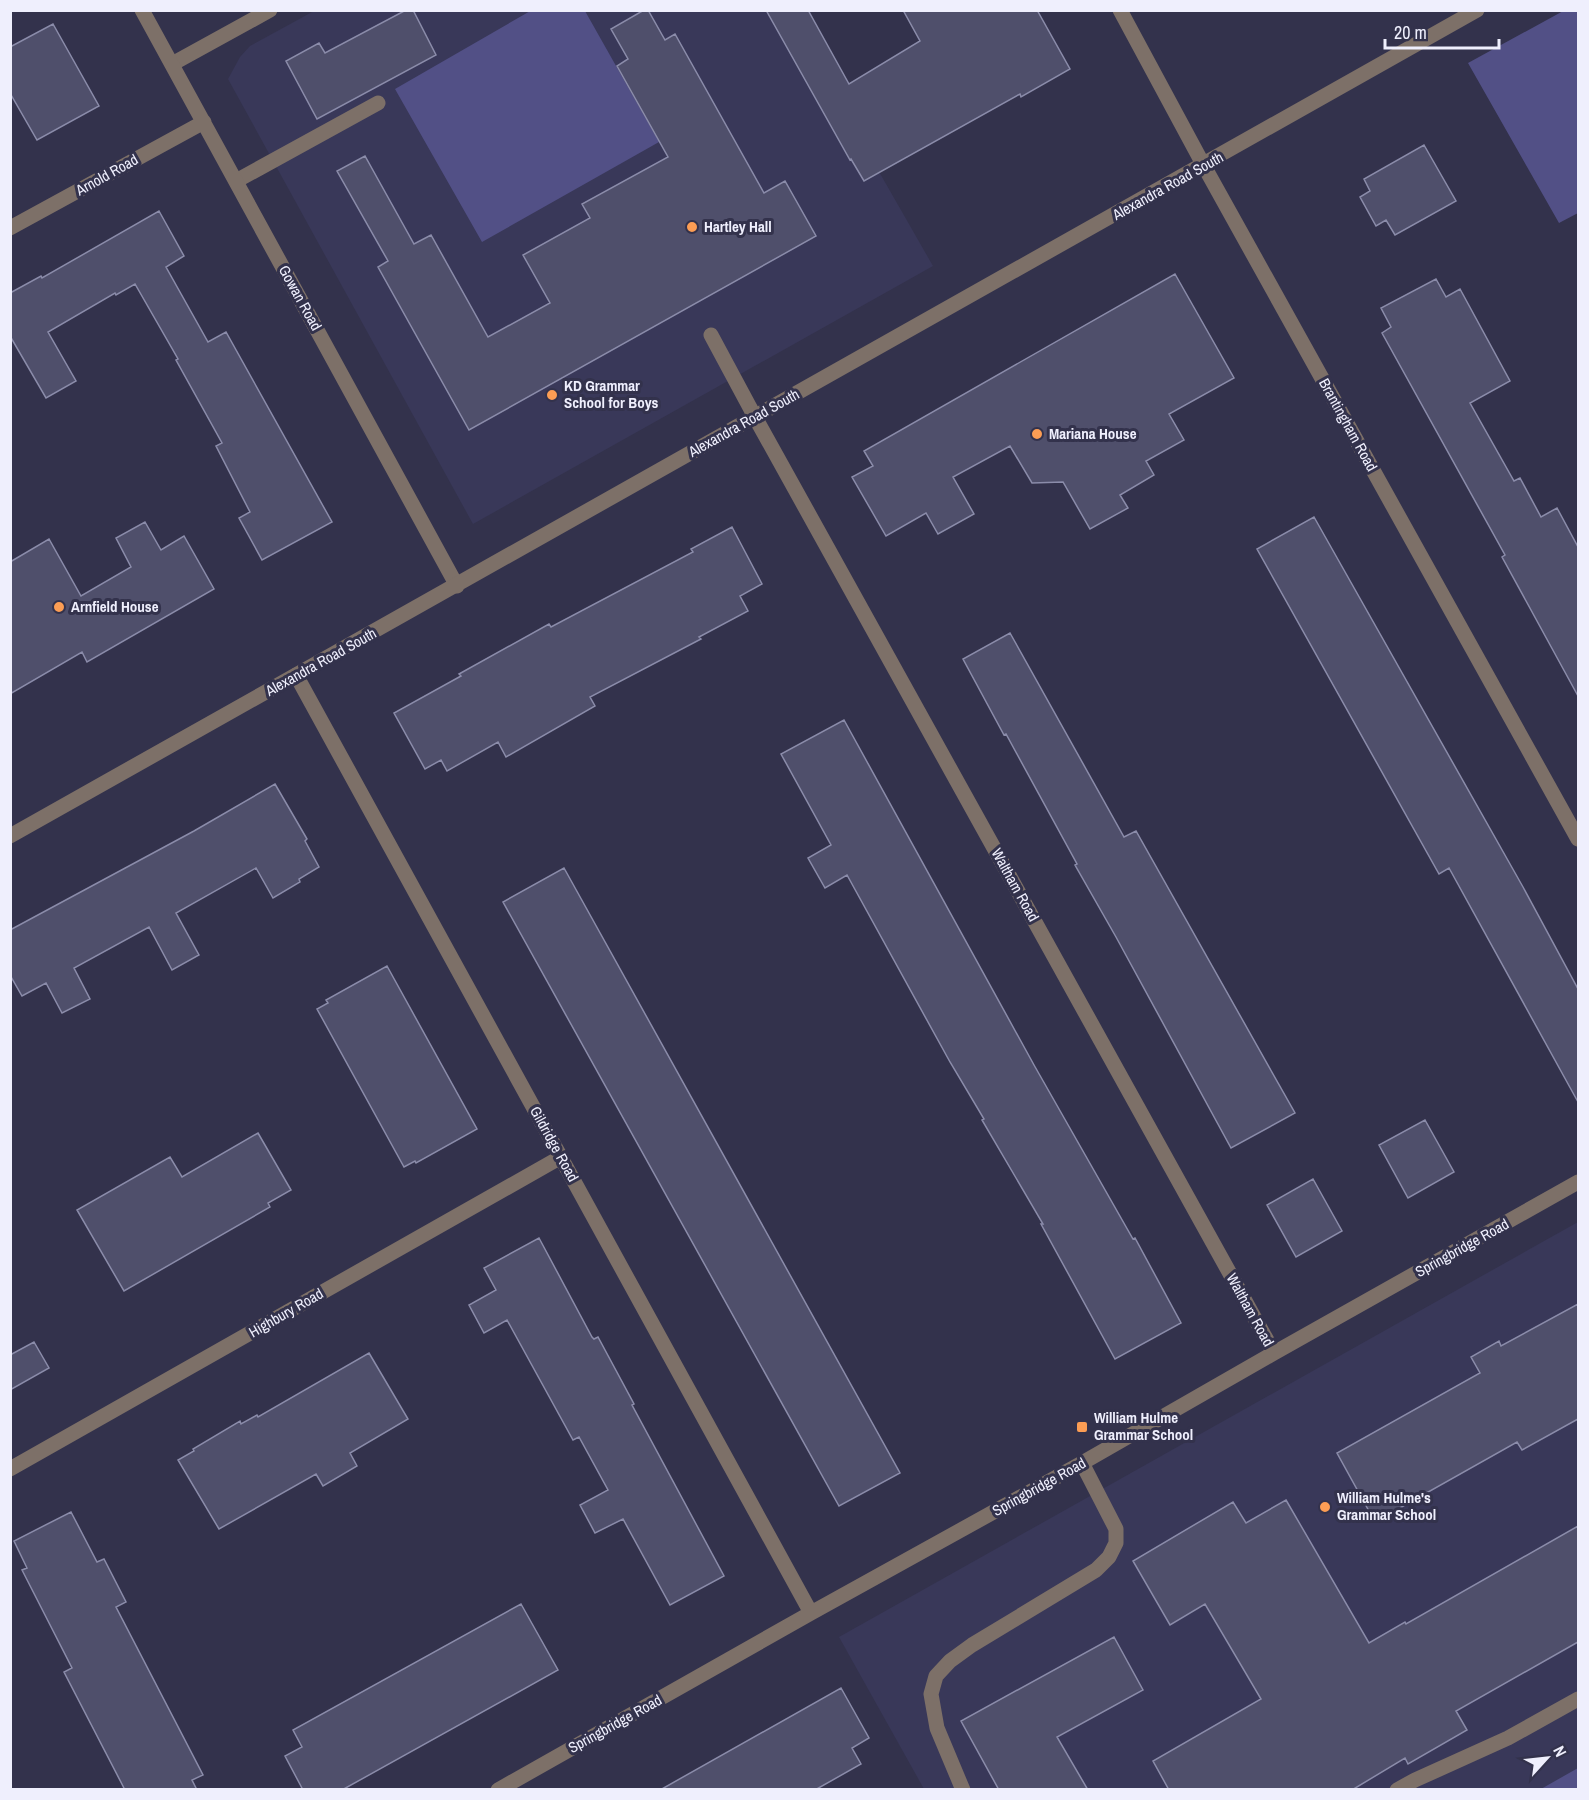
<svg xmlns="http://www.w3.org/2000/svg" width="1589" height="1800" font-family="'Archivo Narrow',sans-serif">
<rect width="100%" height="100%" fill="#33324c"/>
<path fill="#393859" d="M 314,11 L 787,11 L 933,266 L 473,524 L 228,79 L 240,57 L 250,46 Z
M 1578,1222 L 1578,1789 L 924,1789 L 839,1637 Z"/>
<path fill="#525086" d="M 532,10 L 585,11 L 659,142 L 482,242 L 395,89 Z
M 1565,10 L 1578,11 L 1578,213 L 1559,223 L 1468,63 Z
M 1578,1768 L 1578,1789 L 1541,1789 Z"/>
<path fill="#4f4f6b" stroke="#8b8caa" stroke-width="1.5" d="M 406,10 L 413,10 L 436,55 L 317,119 L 286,61 L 319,43 L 325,53 Z
M 644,10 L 648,10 L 665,40 L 675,34 L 764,193 L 785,181 L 816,236 L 469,430 L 378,267 L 388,261 L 337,171 L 365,156 L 414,244 L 431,235 L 488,337 L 550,303 L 523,255 L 590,218 L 582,204 L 668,157 L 617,66 L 628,59 L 611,29 Z
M 766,10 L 808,10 L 849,84 L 920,41 L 903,10 L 1037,10 L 1070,69 L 1021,97 L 1020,94 L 864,181 L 851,159 L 850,160 Z
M 53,24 L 99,106 L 37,140 L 10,93 L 10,47 Z
M 1424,145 L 1456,201 L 1395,235 L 1386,220 L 1376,226 L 1360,197 L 1370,191 L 1364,179 Z
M 159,211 L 184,256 L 166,267 L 208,342 L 226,332 L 332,522 L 262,560 L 239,518 L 250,512 L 216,446 L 222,443 L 176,360 L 178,359 L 135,284 L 116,295 L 115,293 L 48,332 L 76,381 L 46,398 L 10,336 L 10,293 L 41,276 L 42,278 Z
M 1175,274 L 1234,378 L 1169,414 L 1184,440 L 1146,461 L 1154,475 L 1120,495 L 1128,508 L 1090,529 L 1063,482 L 1032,483 L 1010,446 L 953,477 L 974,514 L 938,534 L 926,513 L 886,536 L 852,477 L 873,466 L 864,451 Z
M 1436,279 L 1446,297 L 1460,289 L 1510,381 L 1470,403 L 1514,481 L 1520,478 L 1541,517 L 1557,508 L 1578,547 L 1578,696 L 1502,557 L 1505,555 L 1382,333 L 1391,327 L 1381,308 Z
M 1314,517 L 1523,887 L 1578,989 L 1578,1102 L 1449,868 L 1439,874 L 1257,549 Z
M 145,522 L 161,550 L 184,536 L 214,589 L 87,662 L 82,652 L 10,694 L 10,562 L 49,539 L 81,596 L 131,567 L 116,538 Z
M 732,527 L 762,584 L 740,596 L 748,611 L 699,637 L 701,639 L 590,697 L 595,706 L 506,757 L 498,742 L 447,771 L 441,760 L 425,769 L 394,713 L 461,676 L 459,674 L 549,624 L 551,627 L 693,552 L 691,549 Z
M 1010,633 L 1124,837 L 1136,831 L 1295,1113 L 1231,1148 L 1116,937 L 1075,865 L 1077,864 L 1006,734 L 1004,735 L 963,659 Z
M 844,720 L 1034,1065 L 1133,1239 L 1135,1238 L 1181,1323 L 1115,1359 L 1041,1224 L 1043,1224 L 982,1120 L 984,1119 L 950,1062 L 847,875 L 825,888 L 808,858 L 831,845 L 781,754 Z
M 275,784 L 307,839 L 305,841 L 319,867 L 299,879 L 300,882 L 273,898 L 256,868 L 176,913 L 199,955 L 172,970 L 149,927 L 74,968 L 90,999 L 62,1013 L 46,983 L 22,996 L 10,975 L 10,930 L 194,831 Z
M 564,868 L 900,1473 L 839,1506 L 503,902 Z
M 387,966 L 477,1129 L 416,1163 L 415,1161 L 404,1167 L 317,1009 L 328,1003 L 326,1000 Z
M 1425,1120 L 1454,1172 L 1408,1198 L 1379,1145 Z
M 258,1133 L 291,1190 L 268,1203 L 270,1207 L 124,1291 L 77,1210 L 170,1157 L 182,1177 Z
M 1313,1179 L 1342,1231 L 1296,1257 L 1267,1205 Z
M 539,1238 L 592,1337 L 594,1339 L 598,1337 L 634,1404 L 632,1405 L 724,1576 L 670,1605 L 623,1519 L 595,1533 L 580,1505 L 608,1490 L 579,1437 L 573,1440 L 507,1320 L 484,1333 L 469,1305 L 496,1290 L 484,1268 Z
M 1578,1304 L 1578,1419 L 1522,1450 L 1517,1442 L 1375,1522 L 1337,1453 L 1480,1373 L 1471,1357 L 1499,1341 L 1501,1346 Z
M 34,1342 L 49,1368 L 10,1390 L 10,1355 Z
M 369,1353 L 408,1419 L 350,1453 L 357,1466 L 323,1486 L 316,1474 L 219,1529 L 178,1460 L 194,1451 L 193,1449 L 240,1421 L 241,1424 L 257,1415 L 258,1417 Z
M 1286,1500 L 1369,1643 L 1405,1622 L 1406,1624 L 1578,1526 L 1578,1642 L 1456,1711 L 1467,1730 L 1408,1764 L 1405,1758 L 1352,1790 L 1169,1790 L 1153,1761 L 1261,1699 L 1205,1604 L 1170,1625 L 1133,1561 L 1233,1502 L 1246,1523 Z
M 71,1512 L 97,1562 L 104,1559 L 126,1602 L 116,1607 L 203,1775 L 192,1780 L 197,1790 L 125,1790 L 64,1672 L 72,1668 L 22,1570 L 27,1568 L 14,1541 Z
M 521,1604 L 558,1670 L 342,1790 L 303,1790 L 285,1756 L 302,1747 L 293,1730 Z
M 1114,1637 L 1143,1690 L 1057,1737 L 1088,1790 L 999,1790 L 961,1721 Z
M 841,1688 L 869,1738 L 852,1748 L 861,1764 L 815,1790 L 660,1790 Z"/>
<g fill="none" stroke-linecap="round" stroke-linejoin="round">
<path stroke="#7d7068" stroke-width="15" d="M 172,64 L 270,10
M 236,181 L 378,103
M 711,335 L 755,417
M 963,1790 L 937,1728 L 931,1694 L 936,1676 L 950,1661 L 972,1645 L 1096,1570 L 1109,1557 L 1116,1543 L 1116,1529 L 1082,1463
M 1397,1790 L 1415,1780 L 1508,1738 L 1578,1699"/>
<path stroke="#7d7068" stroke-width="15" d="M 142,10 L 457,586
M 1120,10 L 1204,166 L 1578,839
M 10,228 L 204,122
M 755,417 L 1274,1353
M 296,675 L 811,1613
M 10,1469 L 561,1157
M 498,1790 L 811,1613 L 1082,1463 L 1274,1353 L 1578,1182"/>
<path stroke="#7d7068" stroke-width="15" d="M 10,836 L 1477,10"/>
</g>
<g fill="#fc9d54" stroke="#33324c" stroke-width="2">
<circle cx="692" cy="227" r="6"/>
<circle cx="552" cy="395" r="6"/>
<circle cx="1037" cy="434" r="6"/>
<circle cx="59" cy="607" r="6"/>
<rect x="1076" y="1421" width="12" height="12" rx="3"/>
<circle cx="1325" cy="1507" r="6"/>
</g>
<g text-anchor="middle" stroke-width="6" stroke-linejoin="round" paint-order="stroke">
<g font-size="15" fill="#efeffd" stroke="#33324c">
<text transform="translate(107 175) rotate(-29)" y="5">Arnold Road</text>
<text transform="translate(1168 186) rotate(-29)" y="5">Alexandra Road South</text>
<text transform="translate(300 298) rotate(61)" y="5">Gowan Road</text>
<text transform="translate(744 423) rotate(-29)" y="5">Alexandra Road South</text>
<text transform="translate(1348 425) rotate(61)" y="5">Brantingham Road</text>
<text transform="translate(321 662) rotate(-29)" y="5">Alexandra Road South</text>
<text transform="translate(1015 885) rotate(61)" y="5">Waltham Road</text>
<text transform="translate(554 1144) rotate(61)" y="5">Gildridge Road</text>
<text transform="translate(1462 1248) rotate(-29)" y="5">Springbridge Road</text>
<text transform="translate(1250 1310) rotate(61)" y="5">Waltham Road</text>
<text transform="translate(286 1313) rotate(-30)" y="5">Highbury Road</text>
<text transform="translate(1039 1487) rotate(-29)" y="5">Springbridge Road</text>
<text transform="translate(615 1724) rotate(-29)" y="5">Springbridge Road</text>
</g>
<g font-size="15" font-weight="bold" fill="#efeffd" stroke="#33324c" text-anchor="start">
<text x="704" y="232">Hartley Hall</text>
<text x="564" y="391">KD Grammar<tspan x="564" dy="17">School for Boys</tspan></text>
<text x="1049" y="439">Mariana House</text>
<text x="71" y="612">Arnfield House</text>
<text x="1094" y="1423">William Hulme<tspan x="1094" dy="17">Grammar School</tspan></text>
<text x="1337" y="1503">William Hulme's<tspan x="1337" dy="17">Grammar School</tspan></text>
</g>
</g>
<rect width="1589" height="1800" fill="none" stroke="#efeffd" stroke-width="24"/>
<g transform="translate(1547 1758) rotate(63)" stroke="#33324c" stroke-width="4.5" paint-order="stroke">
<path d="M0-4.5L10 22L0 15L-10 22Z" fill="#efeffd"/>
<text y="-9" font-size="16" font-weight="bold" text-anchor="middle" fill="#efeffd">N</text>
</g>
<path d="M1385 39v9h114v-9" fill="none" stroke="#efeffd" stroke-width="3"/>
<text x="1394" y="39" font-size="18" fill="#efeffd" stroke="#33324c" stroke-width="4.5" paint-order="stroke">20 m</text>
</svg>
